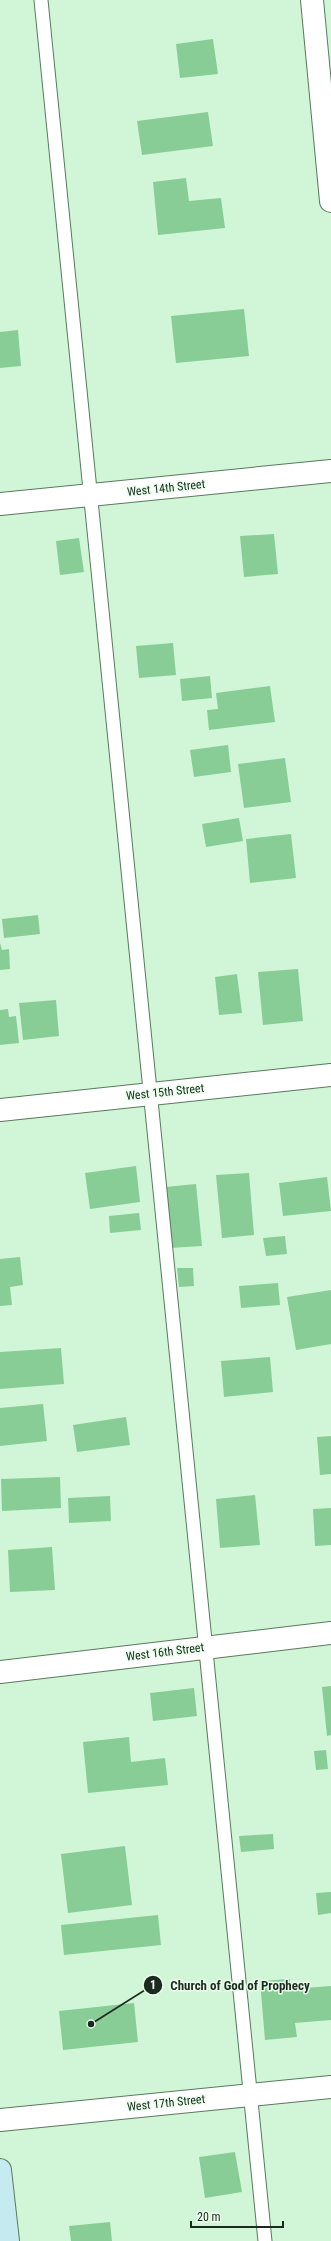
<svg xmlns="http://www.w3.org/2000/svg" width="331" height="2241" font-family="'Roboto Condensed',sans-serif">
<rect width="100%" height="100%" fill="#d1f6d7"/>
<path fill="#88cd95" d="M 213,39 L 218,74 L 180,78 L 176,44 Z
M 208,112 L 213,146 L 142,155 L 137,121 Z
M 186,178 L 189,201 L 221,198 L 225,228 L 158,235 L 153,182 Z
M 244,309 L 249,356 L 176,363 L 171,316 Z
M 18,330 L 21,366 L 0,368 L 0,332 Z
M 274,534 L 278,574 L 244,577 L 240,536 Z
M 79,538 L 84,572 L 60,575 L 56,541 Z
M 173,643 L 176,675 L 139,678 L 136,646 Z
M 210,676 L 212,698 L 182,701 L 180,679 Z
M 270,686 L 275,722 L 209,730 L 207,710 L 218,709 L 216,693 Z
M 228,745 L 231,772 L 194,777 L 190,750 Z
M 285,758 L 291,802 L 244,808 L 238,764 Z
M 239,818 L 243,841 L 206,847 L 202,824 Z
M 291,834 L 296,878 L 250,883 L 246,839 Z
M 38,915 L 40,934 L 4,938 L 2,919 Z
M 0,943 L 2,950 L 9,949 L 10,969 L 0,970 Z
M 298,969 L 303,1021 L 263,1025 L 258,972 Z
M 237,974 L 242,1013 L 219,1015 L 215,977 Z
M 56,1000 L 59,1036 L 23,1040 L 19,1003 Z
M 8,1009 L 9,1017 L 16,1016 L 19,1043 L 0,1045 L 0,1010 Z
M 136,1166 L 140,1202 L 90,1209 L 85,1173 Z
M 249,1173 L 254,1235 L 222,1238 L 216,1175 Z
M 327,1177 L 331,1211 L 283,1216 L 279,1183 Z
M 196,1184 L 202,1246 L 170,1248 L 165,1187 Z
M 139,1213 L 141,1230 L 110,1233 L 109,1216 Z
M 285,1236 L 287,1254 L 266,1256 L 263,1238 Z
M 20,1257 L 23,1285 L 10,1287 L 12,1305 L 0,1306 L 0,1259 Z
M 177,1268 L 193,1268 L 194,1286 L 179,1287 Z
M 278,1283 L 280,1305 L 241,1308 L 239,1286 Z
M 331,1290 L 331,1344 L 296,1350 L 287,1297 Z
M 61,1348 L 64,1384 L 0,1389 L 0,1352 Z
M 270,1357 L 273,1392 L 224,1397 L 221,1361 Z
M 43,1404 L 47,1441 L 0,1446 L 0,1408 Z
M 126,1417 L 130,1445 L 77,1452 L 73,1425 Z
M 331,1436 L 331,1474 L 320,1475 L 317,1437 Z
M 60,1477 L 61,1508 L 2,1511 L 1,1479 Z
M 255,1495 L 260,1545 L 220,1548 L 216,1499 Z
M 110,1496 L 111,1521 L 69,1523 L 68,1498 Z
M 331,1508 L 331,1545 L 315,1546 L 313,1509 Z
M 52,1547 L 55,1590 L 10,1592 L 8,1550 Z
M 331,1686 L 331,1735 L 327,1736 L 322,1687 Z
M 194,1688 L 197,1716 L 153,1721 L 150,1693 Z
M 129,1737 L 131,1762 L 165,1758 L 168,1785 L 88,1793 L 83,1742 Z
M 326,1750 L 328,1769 L 316,1770 L 314,1751 Z
M 273,1834 L 274,1849 L 241,1852 L 239,1836 Z
M 125,1846 L 132,1905 L 68,1913 L 61,1854 Z
M 331,1892 L 331,1913 L 318,1915 L 316,1893 Z
M 158,1915 L 161,1945 L 64,1955 L 61,1925 Z
M 290,1979 L 290,1989 L 331,1986 L 331,2020 L 295,2023 L 297,2037 L 265,2040 L 260,1981 Z
M 134,2003 L 138,2042 L 63,2050 L 59,2011 Z
M 235,2152 L 242,2192 L 205,2198 L 199,2157 Z
M 110,2222 L 112,2241 L 71,2241 L 69,2226 Z"/>
<g fill="none" stroke-linecap="round" stroke-linejoin="round">
<g stroke="#59795e" stroke-width="15">
<path id="lane" d="M 41,0 L 265,2241"/>
</g>
<g stroke="#59795e" stroke-width="24">
<path id="street" d="M 312,0 L 331,201
M 0,504 L 331,471
M 0,1110 L 331,1075
M 0,1672 L 331,1633
M 0,2120 L 331,2087"/>
</g>
<g stroke="#59795e" stroke-width="24">
<path id="secondary" d="M 0,2170 L 8,2241"/>
</g>
<use href="#lane" stroke="#fff" stroke-width="13"/>
<use href="#street" stroke="#fff" stroke-width="22"/>
<use href="#secondary" stroke="#c5eaf0" stroke-width="22"/>
</g>
<g text-anchor="middle" stroke-width="3" stroke-linejoin="round" paint-order="stroke">
<g font-size="12" fill="#1b291e" stroke="#e9ffec">
<text transform="translate(166 488) rotate(-6)" y="4">West 14th Street</text>
<text transform="translate(165 1092) rotate(-6)" y="4">West 15th Street</text>
<text transform="translate(165 1652) rotate(-7)" y="4">West 16th Street</text>
<text transform="translate(166 2103) rotate(-6)" y="4">West 17th Street</text>
</g>
</g>
<path fill="none" stroke="#1b291e" stroke-width="1.5" d="M91 2024L153 1985"/>
<g fill="#1b291e" stroke="#e9ffec" stroke-width="1.5">
<circle cx="91" cy="2024" r="4"/>
<circle cx="153" cy="1985" r="10"/>
</g>
<g font-size="12" text-anchor="middle" font-weight="bold" fill="#fff">
<text x="153" y="1989">1</text>
</g>
<g font-size="13" text-anchor="middle" font-weight="bold" fill="#1b291e" stroke="#e9ffec" stroke-width="3" stroke-linejoin="round" paint-order="stroke">
<text x="240" y="1990">Church of God of Prophecy</text>
</g>
<path d="M191 2221v6h92v-6" fill="none" stroke="#1b291e" stroke-width="2"/>
<text x="197" y="2221" font-size="12" fill="#1b291e" stroke="#e9ffec" stroke-width="3" paint-order="stroke">20 m</text>
</svg>
